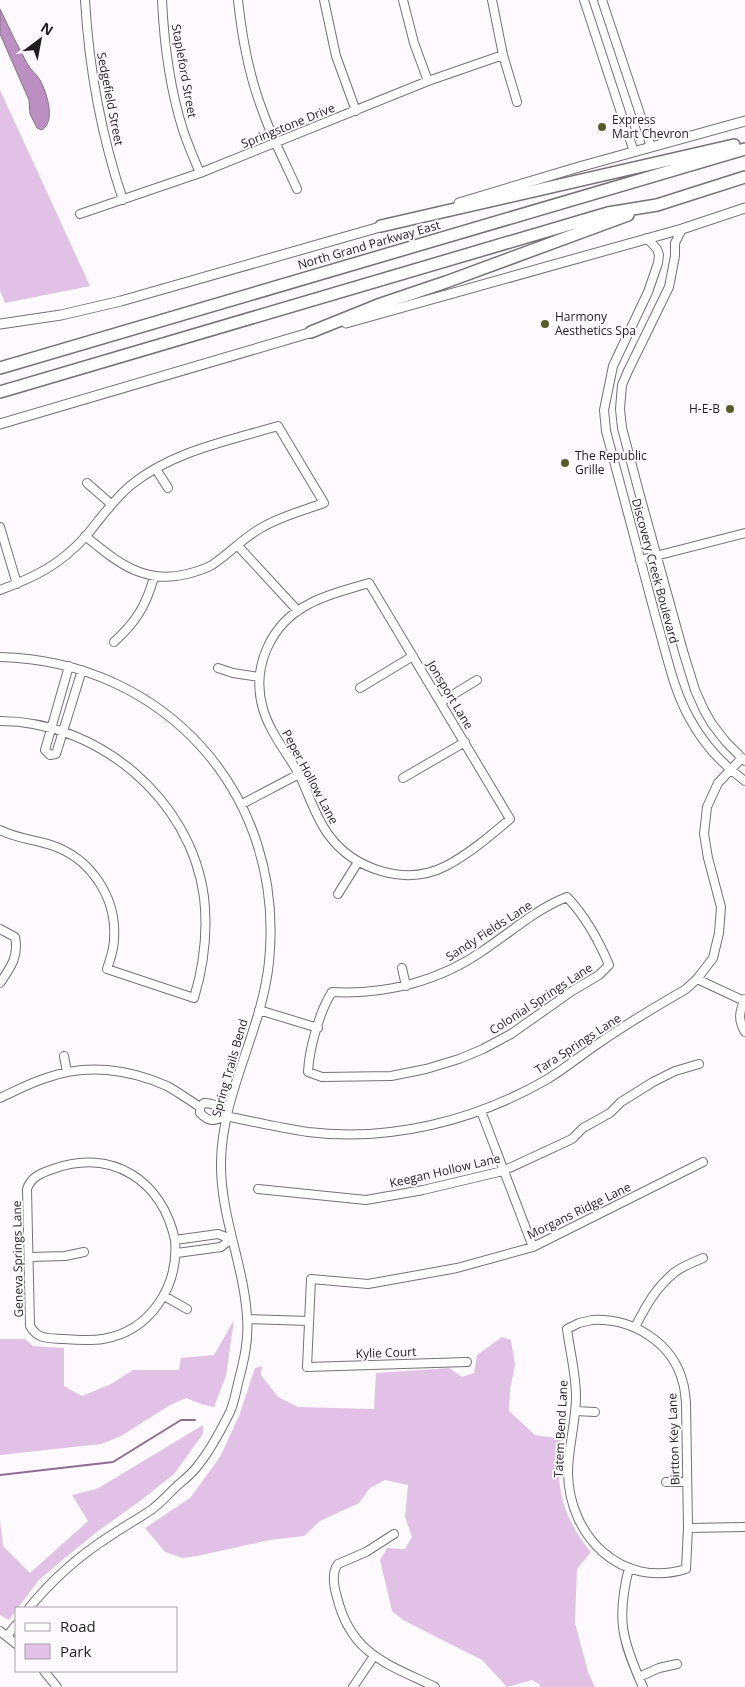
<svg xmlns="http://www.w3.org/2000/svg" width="745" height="1687" font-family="'Open Sans',sans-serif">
<rect width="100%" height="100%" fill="#fef9fe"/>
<path fill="#e2c1e6" d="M 0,90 L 90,286 L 5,303 L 0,291 Z
M 234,1320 L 226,1376 L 214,1407 L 204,1405 L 186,1398 L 170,1405 L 121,1436 L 101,1444 L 0,1455 L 0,1339 L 25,1339 L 33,1346 L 64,1348 L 64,1386 L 82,1396 L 111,1384 L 133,1370 L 179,1370 L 181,1358 L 214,1355 Z
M 502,1337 L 511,1340 L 515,1365 L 510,1389 L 509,1411 L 535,1435 L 562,1439 C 561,1452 559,1465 559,1478 C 561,1506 573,1531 591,1552 L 577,1569 L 575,1623 L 588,1672 L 595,1687 L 540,1687 L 539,1684 L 532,1680 L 507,1687 L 482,1660 L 403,1620 L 392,1611 L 380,1560 L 387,1548 L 405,1549 L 412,1537 L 405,1517 L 408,1485 L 385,1480 L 370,1488 L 359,1503 L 320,1521 L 304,1536 L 270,1540 L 197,1556 L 183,1558 L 165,1552 L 145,1528 L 190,1498 L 220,1457 L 239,1416 L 255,1368 L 262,1366 L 261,1375 L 278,1397 L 298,1407 L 374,1409 L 376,1373 L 449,1368 L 462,1377 L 474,1373 L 477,1355 Z
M 203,1425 L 203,1434 L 174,1474 L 140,1501 L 98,1531 L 60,1562 L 38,1581 L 9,1620 L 0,1615 L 0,1520 L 3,1546 L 30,1573 L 88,1521 L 72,1495 L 97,1489 Z"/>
<path fill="#bb90c0" stroke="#8c6e90" d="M 0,9 C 9,28 18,47 28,65 C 31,70 37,75 40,80 C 47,93 56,121 42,130 L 37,128 L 30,114 L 29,100 L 0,34 Z"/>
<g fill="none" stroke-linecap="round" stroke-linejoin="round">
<path stroke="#8c6e90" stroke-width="2" d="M 0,1475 L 113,1462 L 181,1420 L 195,1420"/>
<g stroke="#767277" stroke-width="10">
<path id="minor" d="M 85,0 C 89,68 101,135 123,200
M 162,0 C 164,43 170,89 183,130 C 188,145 194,159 200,173
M 238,0 C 242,38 249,76 263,112 C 272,138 286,164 297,189
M 324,0 L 336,56 L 356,111
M 403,0 L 414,43 L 428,81
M 492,0 L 503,55 L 517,102
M 584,0 L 634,152
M 602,0 L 651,147
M 80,214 L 200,173 L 428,81 L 503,55
M 682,229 L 675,243 L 675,256 L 669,287 L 628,371 L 622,385 L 620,409 L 622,428 L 639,492 L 683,651 L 695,690 L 704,710 L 712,724 L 726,742 L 745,761
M 647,238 L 657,249 L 659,255 L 658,263 L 648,292 L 613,366 L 604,410 L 606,431 C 623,495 640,559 657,622 C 667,655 673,689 690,719 C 703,743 723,765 745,781
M 156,469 L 168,488
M 87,483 L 111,504
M 0,527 L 17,584
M 238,546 L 298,611
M 640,560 L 745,533
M 369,583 L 510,819 C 490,836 469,854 446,866 C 405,887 353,869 328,834 C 315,816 309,795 300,776 C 288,754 270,733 263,709 C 251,668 270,624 309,604 C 327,594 350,589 369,583 Z
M 0,590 C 35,577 60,565 86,536 C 101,518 113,500 131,485 C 173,451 228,441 278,426 L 324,503 C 302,511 281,516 261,528 C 243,538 229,554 212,565 C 205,569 195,572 187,574 C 144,585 117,562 85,536
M 114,642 C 136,622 146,606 154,577
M 0,657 C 166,661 286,796 269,962 C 262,1031 222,1092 221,1162 C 220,1215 244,1265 247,1317 C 249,1339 244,1361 238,1383 C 236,1392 234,1403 230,1412 C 223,1426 209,1452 199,1464 C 194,1472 185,1479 178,1485 C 169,1493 161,1503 151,1510 C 138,1519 123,1527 110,1536 C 80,1555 52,1580 29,1608
M 69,666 L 45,750 L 50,755 L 56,754 L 82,670
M 218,668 L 233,673 L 259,677
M 360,688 L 413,656
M 441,702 L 477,680
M 0,721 C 98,721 191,799 204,897 C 208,932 204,965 194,998 L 107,969 C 110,959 114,950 114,939 C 117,898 91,858 51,845 C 33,839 18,839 0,830
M 403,778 L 465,742
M 242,804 L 299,774
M 338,894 L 358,862
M 567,897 C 585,916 599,941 609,965 L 599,975 L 572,991 L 511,1034 L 483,1049 L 459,1059 L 426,1069 L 391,1076 L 322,1077 L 308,1072 C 309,1049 320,1010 332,992 C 386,995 440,981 484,950 C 511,932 536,909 567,897 Z
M 0,929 L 15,937 C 19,956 11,967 0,983
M 402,968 L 406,986
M 697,979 L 744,1001
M 745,999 C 739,1012 738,1020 745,1032
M 259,1010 L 318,1028
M 64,1056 L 67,1072
M 0,1098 C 15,1091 30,1083 46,1078 C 86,1063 129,1069 167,1086 C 178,1092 189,1100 200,1107
M 204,1103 C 215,1103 220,1108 226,1116 C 214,1121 210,1123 200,1113 L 200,1107 Z
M 481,1111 L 533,1247
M 226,1116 C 254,1122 281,1128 308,1132 C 390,1142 474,1121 546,1080 C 566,1068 585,1052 605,1039 C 631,1021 659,1005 686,989 L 697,979 L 713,958 L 719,933 L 721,907 L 708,858 L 704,834 L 707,807 L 718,783 L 742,758
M 258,1189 L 366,1200 L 423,1190 L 503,1171 L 572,1139 L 583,1128 L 610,1113 L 621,1102 L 653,1082 L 675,1071 L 699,1064
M 175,1240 C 179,1287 150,1331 103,1339 C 90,1341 77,1340 64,1339 C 49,1338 38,1340 30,1326 L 27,1189 C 31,1177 41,1173 53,1169 C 112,1148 162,1180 175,1240 L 218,1234 L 231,1239 L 221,1247 L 177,1253
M 30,1257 L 65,1256 L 84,1252
M 164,1296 L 187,1309
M 247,1319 L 309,1321
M 592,1320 C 632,1318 673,1342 683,1383 C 685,1389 685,1396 686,1402 L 688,1528 L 686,1569 C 621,1589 569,1536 568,1473 C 568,1447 576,1422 576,1397 C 576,1374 570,1352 567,1329 L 579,1323 Z
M 635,1327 C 646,1306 656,1287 675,1272 C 683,1266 694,1262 703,1258
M 467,1362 L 307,1367 L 311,1279 L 368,1284 L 457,1268 L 533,1247 L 703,1162
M 575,1411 L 595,1412
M 666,1482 L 687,1482
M 688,1528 L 745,1527
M 394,1534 L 366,1552 L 338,1564 C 331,1573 334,1587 337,1597 C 351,1655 388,1664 435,1687
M 629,1568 C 616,1619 622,1640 643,1687
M 0,1631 L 16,1644
M 7,1636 L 16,1625
M 44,1671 L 57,1687
M 639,1677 L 659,1668 L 677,1664
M 353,1687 L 374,1656"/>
</g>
<g stroke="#767277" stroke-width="11">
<path id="major" d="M 459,203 L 579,167 L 745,121
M 346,323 L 682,229 L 745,208
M 0,324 L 61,315 L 121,301 L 387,225
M 0,424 L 316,331"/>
</g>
<g stroke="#767277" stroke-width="14">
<path id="highway" d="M 381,226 L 734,145
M 311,332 L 378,305 L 446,282 L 628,215
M 0,368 L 745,149
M 0,392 L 608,213 L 657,205 L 745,177"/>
</g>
<use href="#minor" stroke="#fff" stroke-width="8"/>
<use href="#major" stroke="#fff" stroke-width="9"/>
<use href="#highway" stroke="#fff" stroke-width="11"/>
</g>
<g fill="#585c2a" stroke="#fef9fe" stroke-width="2">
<circle cx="602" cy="127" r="5"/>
<circle cx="545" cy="324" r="5"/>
<circle cx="730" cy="409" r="5"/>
<circle cx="565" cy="463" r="5"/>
</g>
<g text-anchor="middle" stroke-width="4" stroke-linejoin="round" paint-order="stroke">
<g font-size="12" fill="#1f1d1f" stroke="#fef9fe">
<text transform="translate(184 71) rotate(80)" y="4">Stapleford Street</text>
<text transform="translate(110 99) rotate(79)" y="4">Sedgefield Street</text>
<text transform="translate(288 126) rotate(-22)" y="4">Springstone Drive</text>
<text transform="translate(369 245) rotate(-16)" y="4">North Grand Parkway East</text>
<text transform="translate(655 571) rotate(75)" y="4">Discovery Creek Boulevard</text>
<text transform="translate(450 695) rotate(59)" y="4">Jonsport Lane</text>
<text transform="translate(310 777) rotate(62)" y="4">Peper Hollow Lane</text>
<text transform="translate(489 931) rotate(-33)" y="4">Sandy Fields Lane</text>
<text transform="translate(541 999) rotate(-33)" y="4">Colonial Springs Lane</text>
<text transform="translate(578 1044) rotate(-33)" y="4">Tara Springs Lane</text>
<text transform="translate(230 1068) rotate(-74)" y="4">Spring Trails Bend</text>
<text transform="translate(445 1171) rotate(-13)" y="4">Keegan Hollow Lane</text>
<text transform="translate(579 1211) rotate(-26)" y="4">Morgans Ridge Lane</text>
<text transform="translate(18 1259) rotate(-91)" y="4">Geneva Springs Lane</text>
<text transform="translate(386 1353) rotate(-2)" y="4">Kylie Court</text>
<text transform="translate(561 1429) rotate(-87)" y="4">Tatem Bend Lane</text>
<text transform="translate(674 1439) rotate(-92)" y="4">Birtton Key Lane</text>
</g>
<g font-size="12" fill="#1f1d1f" stroke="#fef9fe" text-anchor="start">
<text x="612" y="124">Express<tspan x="612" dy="14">Mart Chevron</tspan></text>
<text x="555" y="321">Harmony<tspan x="555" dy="14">Aesthetics Spa</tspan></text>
<text x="720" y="413" text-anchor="end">H-E-B</text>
<text x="575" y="460">The Republic<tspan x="575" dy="14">Grille</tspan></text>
</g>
</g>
<rect x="15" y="1607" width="162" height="65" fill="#fef9fe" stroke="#a5a1a5"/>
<rect x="25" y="1623" width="25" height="8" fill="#ffffff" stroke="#a5a1a5"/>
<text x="60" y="1632" font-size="15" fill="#1f1d1f">Road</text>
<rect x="25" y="1644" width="25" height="15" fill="#e2c1e6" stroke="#a5a1a5"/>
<text x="60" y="1657" font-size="15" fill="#1f1d1f">Park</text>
<g transform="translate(40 40) rotate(32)" stroke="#fef9fe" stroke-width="4" paint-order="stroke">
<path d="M0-4L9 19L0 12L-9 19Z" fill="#1f1d1f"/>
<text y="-8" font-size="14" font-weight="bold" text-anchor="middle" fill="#1f1d1f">N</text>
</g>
</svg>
